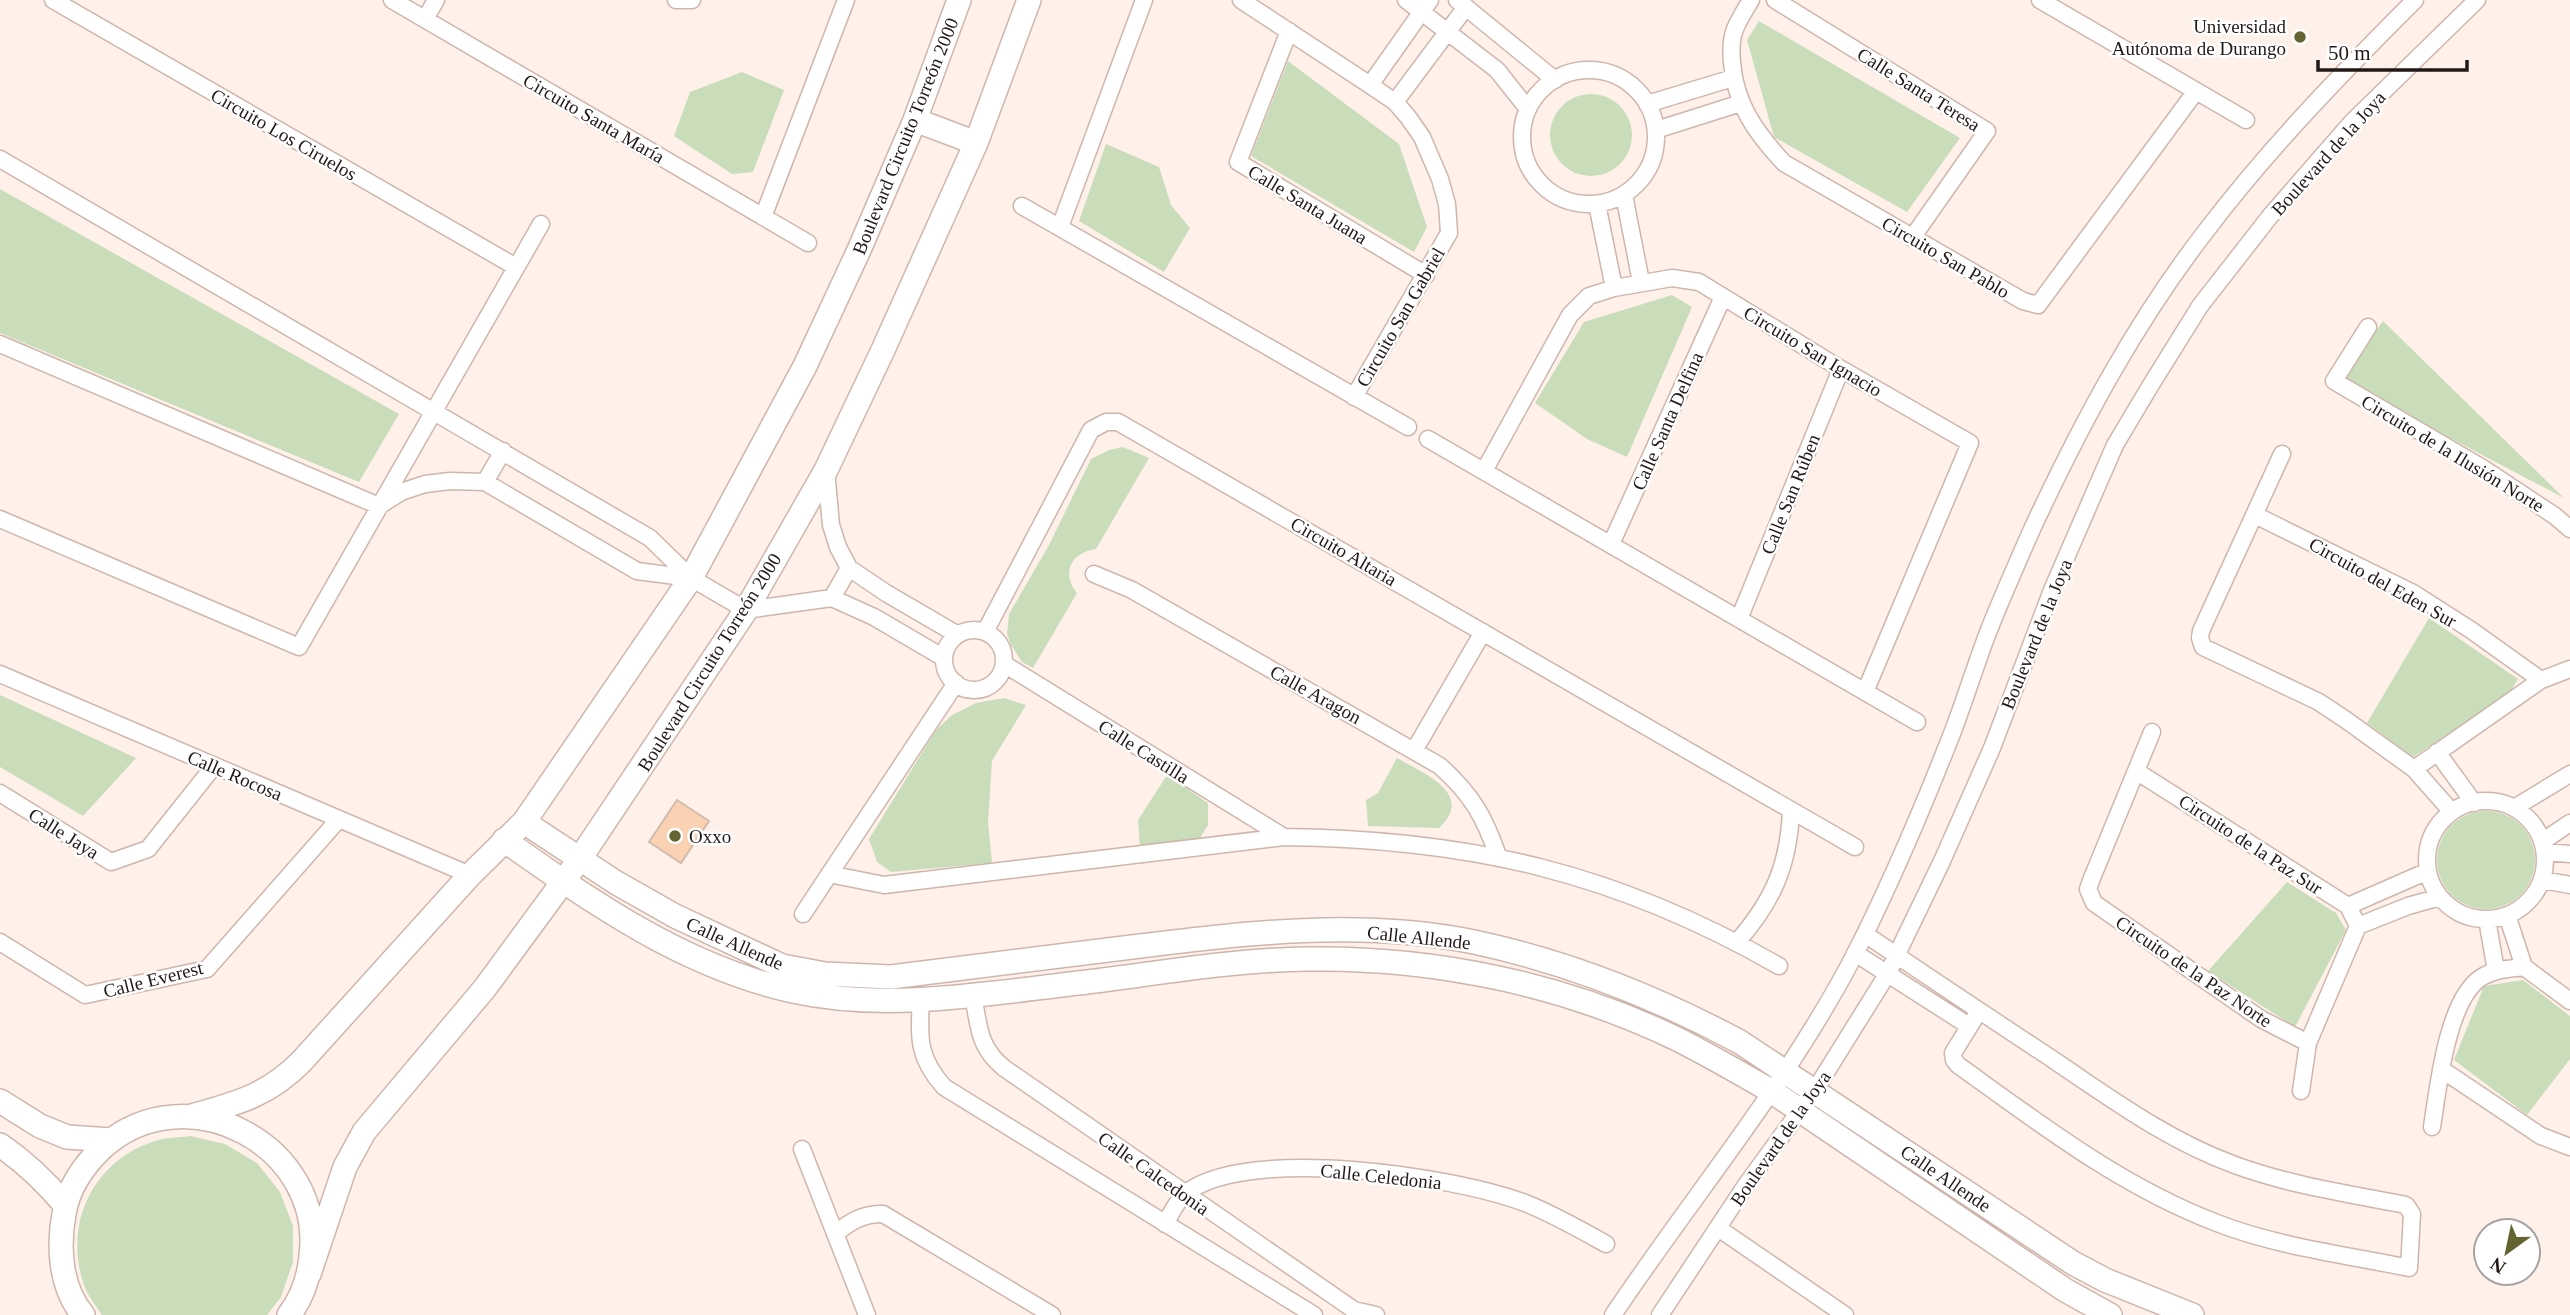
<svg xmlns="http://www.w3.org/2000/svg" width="2570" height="1315" font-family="Georgia,serif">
<rect width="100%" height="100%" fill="#fff0e9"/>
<path fill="#c9ddba" d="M 1759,21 L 1960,138 L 1907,212 L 1774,137 L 1747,40 Z
M 1288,61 L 1399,144 L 1427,227 L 1414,252 L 1251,156 Z
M 742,72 L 784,90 L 753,172 L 732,174 L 674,136 L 690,92 Z
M1550 135a41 41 0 1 1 82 0a41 41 0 1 1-82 0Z
M 1106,144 L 1159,167 L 1171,205 L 1190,228 L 1164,272 L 1079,221 Z
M 0,189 L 399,414 L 359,482 L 0,333 Z
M 1672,295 L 1692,307 L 1627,457 L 1587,439 L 1535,403 L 1584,322 Z
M 2383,321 L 2564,498 L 2340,380 Z
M 1123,447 L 1149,458 L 1096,549 C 1071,552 1061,574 1077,593 L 1033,668 L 1022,662 L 1011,645 L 1007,634 L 1009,614 L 1049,545 L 1091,459 L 1109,450 Z
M 2429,618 L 2518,679 L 2509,694 L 2413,757 L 2367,723 Z
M 0,695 L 136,758 L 83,816 L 0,767 Z
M 1004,698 L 1026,705 L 992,761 L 988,822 L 992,863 L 891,872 L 877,862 L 869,839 L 936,730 L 952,715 L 976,703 Z
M 1397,758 C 1423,773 1476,794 1439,828 L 1368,826 L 1366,800 L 1378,793 Z
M 1167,775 L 1208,803 L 1208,825 L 1198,841 L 1140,848 L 1138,820 Z
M2437 860a49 49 0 1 1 98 0a49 49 0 1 1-98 0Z
M 2287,882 L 2336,913 L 2346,930 L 2295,1027 L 2208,971 Z
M 2523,980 L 2570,1016 L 2570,1059 L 2527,1115 L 2454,1060 L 2484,986 Z
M 190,1136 L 225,1144 L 257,1163 L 280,1192 L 293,1226 L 293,1262 L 281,1297 L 267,1315 L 102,1315 C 95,1305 86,1293 83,1282 C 64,1223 93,1162 152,1142 C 163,1137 178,1138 190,1136 Z"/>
<path fill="#fad1b2" stroke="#d1bdae" stroke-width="2" d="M 677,800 L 709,821 L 681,863 L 649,842 Z"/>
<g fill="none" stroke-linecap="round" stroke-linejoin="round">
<g stroke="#ceb6ac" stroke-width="19">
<path id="street" d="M 53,0 L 516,267
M 392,0 L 808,243
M 676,0 L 692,0
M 1241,0 L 1370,85 L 1395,102 L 1408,117 L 1422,137 L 1440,179 L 1447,204 L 1449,233 L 1354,397
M 1406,0 L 1497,70 L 1528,109
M 1457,0 L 1555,80
M 1751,0 C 1745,10 1739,19 1735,29 C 1731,39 1731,52 1732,62 C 1735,104 1756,133 1784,163 L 2023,301 L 2038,305 L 2196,91
M 1775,0 L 1987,131 L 1912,238
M 2040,0 L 2246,120
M 425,19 L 436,0
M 1289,31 L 1238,162 L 1426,275
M1522 137a67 67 0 1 1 134 0a67 67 0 1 1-134 0Z
M 1370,85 L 1430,0
M 1395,102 L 1466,7
M 1647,104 L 1733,78
M 1656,130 L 1741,103
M 0,159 L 650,538 L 691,578 L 746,610 L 832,598 L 874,617 L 944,658
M 1624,195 L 1641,282
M 1597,204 L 1614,288
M 1022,206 L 1408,427
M 763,217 L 846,0
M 1060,227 L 1144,0
M 2368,327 L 2334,381 L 2484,469 L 2555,516 L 2570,529
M 0,344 L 379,506 L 401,492 L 425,484 L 450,481 L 485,482 L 637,571 L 691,578
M 1428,439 L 1917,722
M 2282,454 L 2201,631 L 2200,638 L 2203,647 L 2319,702 L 2346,720 L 2414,769 L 2452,812
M 826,470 L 831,525 L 838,547 L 849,568 L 886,593 L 958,635
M 1484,471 L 1570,315 L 1589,296 L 1614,288 L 1672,278 L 1699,282 L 1841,369 L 1970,443 L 1865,692
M 485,482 L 503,451
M 2255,515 L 2413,593 L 2471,630 L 2541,680
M 0,519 L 299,647 L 541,224
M 1611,544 L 1723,297
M 1094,574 L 1132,590 L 1440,766 C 1472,795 1484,816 1498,856
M 832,598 L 849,568
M 1739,619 L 1841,369
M944 660a30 30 0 1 1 60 0a30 30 0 1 1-60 0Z
M 985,632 L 1091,430 L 1106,422 L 1118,422 L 1855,847
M 1004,664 L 1284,837
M 0,674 L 470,875
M 2152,732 L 2092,878 L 2088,889 L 2094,903 L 2261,1019 L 2308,1043
M 1415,749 L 1483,632
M 2437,752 L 2474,803
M 2414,769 L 2541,680 L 2570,669
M 2136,771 L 2348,906 L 2358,926
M 0,793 L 111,862 L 148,849 L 214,766
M2427 860a59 59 0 1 1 118 0a59 59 0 1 1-118 0Z
M 2514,808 L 2570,774
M 2543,841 L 2570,823
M 2545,852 L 2570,854
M 829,874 L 884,885 L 1284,837 C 1470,839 1617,873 1779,966
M 2542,880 L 2570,885
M 2348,906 L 2428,871
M 803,914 L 956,683
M 2507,915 L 2524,967
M 2487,919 L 2496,971
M 1865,934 C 1928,977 1992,1019 2055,1061 C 2113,1100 2169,1141 2235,1165 C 2289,1185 2349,1194 2406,1205 L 2412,1214 L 2409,1268 C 2347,1255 2275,1246 2217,1223 C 2122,1187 2040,1124 1958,1065 L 1954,1060 L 1953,1053 L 1979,1011
M 0,942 L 85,995 L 207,969 L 339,819
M 1737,942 C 1773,901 1789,865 1791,810
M 1855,953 L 1969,1026
M 973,995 C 979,1026 978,1047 1004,1068 L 1354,1310 L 1376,1315
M 921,999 C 919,1037 917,1057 944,1087 L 1314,1315
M 2441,1069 L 2541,1136 L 2570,1147
M 2301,1091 L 2308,1043 L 2358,926 L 2408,906 L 2440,897
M 2432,1127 C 2438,1089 2447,998 2482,977 C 2495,969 2510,969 2524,967 L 2570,1001
M 802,1149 L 867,1315
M 1165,1224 C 1171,1214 1177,1200 1186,1193 C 1249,1145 1454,1176 1525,1203 C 1553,1214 1579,1229 1606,1244
M 1718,1228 L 1845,1315
M 835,1234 C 851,1221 862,1214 883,1214 L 1052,1315
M 1613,1315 C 1694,1194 1789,1082 1856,952 C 1892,881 1924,805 1953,731 C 1965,699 1975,667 1987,635 C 2001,599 2017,563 2033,527 C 2081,424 2136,321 2206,231 C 2269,148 2341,74 2415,0
M 1660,1315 L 1746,1185 L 1815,1090 L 1888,973 L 1942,861 L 1992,748 L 2052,590 L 2115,445 L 2149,388 L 2200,306 L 2271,215 L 2352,122 L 2477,0"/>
</g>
<g stroke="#ceb6ac" stroke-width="26">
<path id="secondary" d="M 915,120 L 976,143
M 524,822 L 615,882 L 675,916 L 782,966 L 825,974 L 891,977 C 972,967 1052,957 1132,947 C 1245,933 1361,919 1474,942 C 1568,962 1656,997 1740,1042 L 2073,1263 L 2105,1280 L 2192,1315
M 504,840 C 593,903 685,967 793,991 C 889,1012 990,993 1087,982 C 1160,973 1233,960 1307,959 C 1434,957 1563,984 1677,1039 C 1709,1055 1740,1073 1771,1091 L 2065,1290 L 2110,1315
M 0,1101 L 40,1126 L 67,1137 L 111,1140
M 192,1116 C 237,1103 267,1096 301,1062 L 470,875 L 524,822 L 691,578 L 805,366 L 859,250 L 915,120 L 959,0
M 0,1145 C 25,1162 45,1181 65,1205
M 309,1274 L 345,1167 L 364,1132 L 485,988 L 579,860 L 746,610 L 826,470 L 883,350 L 976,143 L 1029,0
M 83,1315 C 60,1287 58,1248 64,1214 C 68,1188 84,1165 103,1147 C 187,1072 325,1146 311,1256 C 309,1277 302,1298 289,1315"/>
</g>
<use href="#street" stroke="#fff" stroke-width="16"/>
<use href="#secondary" stroke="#fff" stroke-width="23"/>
</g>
<g fill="#636431" stroke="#fff" stroke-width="2.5">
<circle cx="2300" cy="37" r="7"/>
<circle cx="675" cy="836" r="7"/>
</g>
<g text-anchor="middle" stroke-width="5" stroke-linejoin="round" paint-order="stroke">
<g font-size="19" fill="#221916" stroke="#fff" text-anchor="end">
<text x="2286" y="33">Universidad<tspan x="2286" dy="22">Autónoma de Durango</tspan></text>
<text x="689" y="843" text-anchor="start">Oxxo</text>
</g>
<g font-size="19" fill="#221916" stroke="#fff">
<text transform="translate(1919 89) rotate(32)" y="7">Calle Santa Teresa</text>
<text transform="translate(594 118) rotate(30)" y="7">Circuito Santa María</text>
<text transform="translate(284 134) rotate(30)" y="7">Circuito Los Ciruelos</text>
<text transform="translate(905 136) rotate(-68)" y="7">Boulevard Circuito Torreón 2000</text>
<text transform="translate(2328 153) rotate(-48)" y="7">Boulevard de la Joya</text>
<text transform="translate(1308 204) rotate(31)" y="7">Calle Santa Juana</text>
<text transform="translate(1946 257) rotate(30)" y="7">Circuito San Pablo</text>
<text transform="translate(1400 317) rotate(-60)" y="7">Circuito San Gabriel</text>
<text transform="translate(1813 351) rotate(31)" y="7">Circuito San Ignacio</text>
<text transform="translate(1667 421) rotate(-66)" y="7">Calle Santa Delfina</text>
<text transform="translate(2453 453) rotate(31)" y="7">Circuito de la Ilusión Norte</text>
<text transform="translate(1790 494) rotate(-68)" y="7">Calle San Rúben</text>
<text transform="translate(1344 551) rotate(30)" y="7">Circuito Altaria</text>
<text transform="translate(2383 582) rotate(29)" y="7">Circuito del Eden Sur</text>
<text transform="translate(2036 634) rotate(-68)" y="7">Boulevard de la Joya</text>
<text transform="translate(709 662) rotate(-58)" y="7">Boulevard Circuito Torreón 2000</text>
<text transform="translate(1316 694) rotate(29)" y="7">Calle Aragon</text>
<text transform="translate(1144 751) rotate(32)" y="7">Calle Castilla</text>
<text transform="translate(235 775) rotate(23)" y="7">Calle Rocosa</text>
<text transform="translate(64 833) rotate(32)" y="7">Calle Jaya</text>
<text transform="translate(2251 844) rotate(33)" y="7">Circuito de la Paz Sur</text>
<text transform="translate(1419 937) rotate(6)" y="7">Calle Allende</text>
<text transform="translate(735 943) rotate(24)" y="7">Calle Allende</text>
<text transform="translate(2194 971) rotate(34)" y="7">Circuito de la Paz Norte</text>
<text transform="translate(153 979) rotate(-14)" y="7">Calle Everest</text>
<text transform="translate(1780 1138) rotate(-55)" y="7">Boulevard de la Joya</text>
<text transform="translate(1154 1173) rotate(35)" y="7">Calle Calcedonia</text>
<text transform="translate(1381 1176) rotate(6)" y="7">Calle Celedonia</text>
<text transform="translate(1946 1178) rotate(34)" y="7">Calle Allende</text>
</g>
</g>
<g transform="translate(2507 1252) rotate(213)"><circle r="33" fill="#ffffff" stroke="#a7a3a2" stroke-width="2"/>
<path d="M0-5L12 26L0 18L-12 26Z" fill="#636431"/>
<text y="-10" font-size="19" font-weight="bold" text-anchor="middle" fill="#221916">N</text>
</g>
<path d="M2318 60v10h149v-10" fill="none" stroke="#221916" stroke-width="3.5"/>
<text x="2328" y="60" font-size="21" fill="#221916" stroke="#ffffff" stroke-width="5" paint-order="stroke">50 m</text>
</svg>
